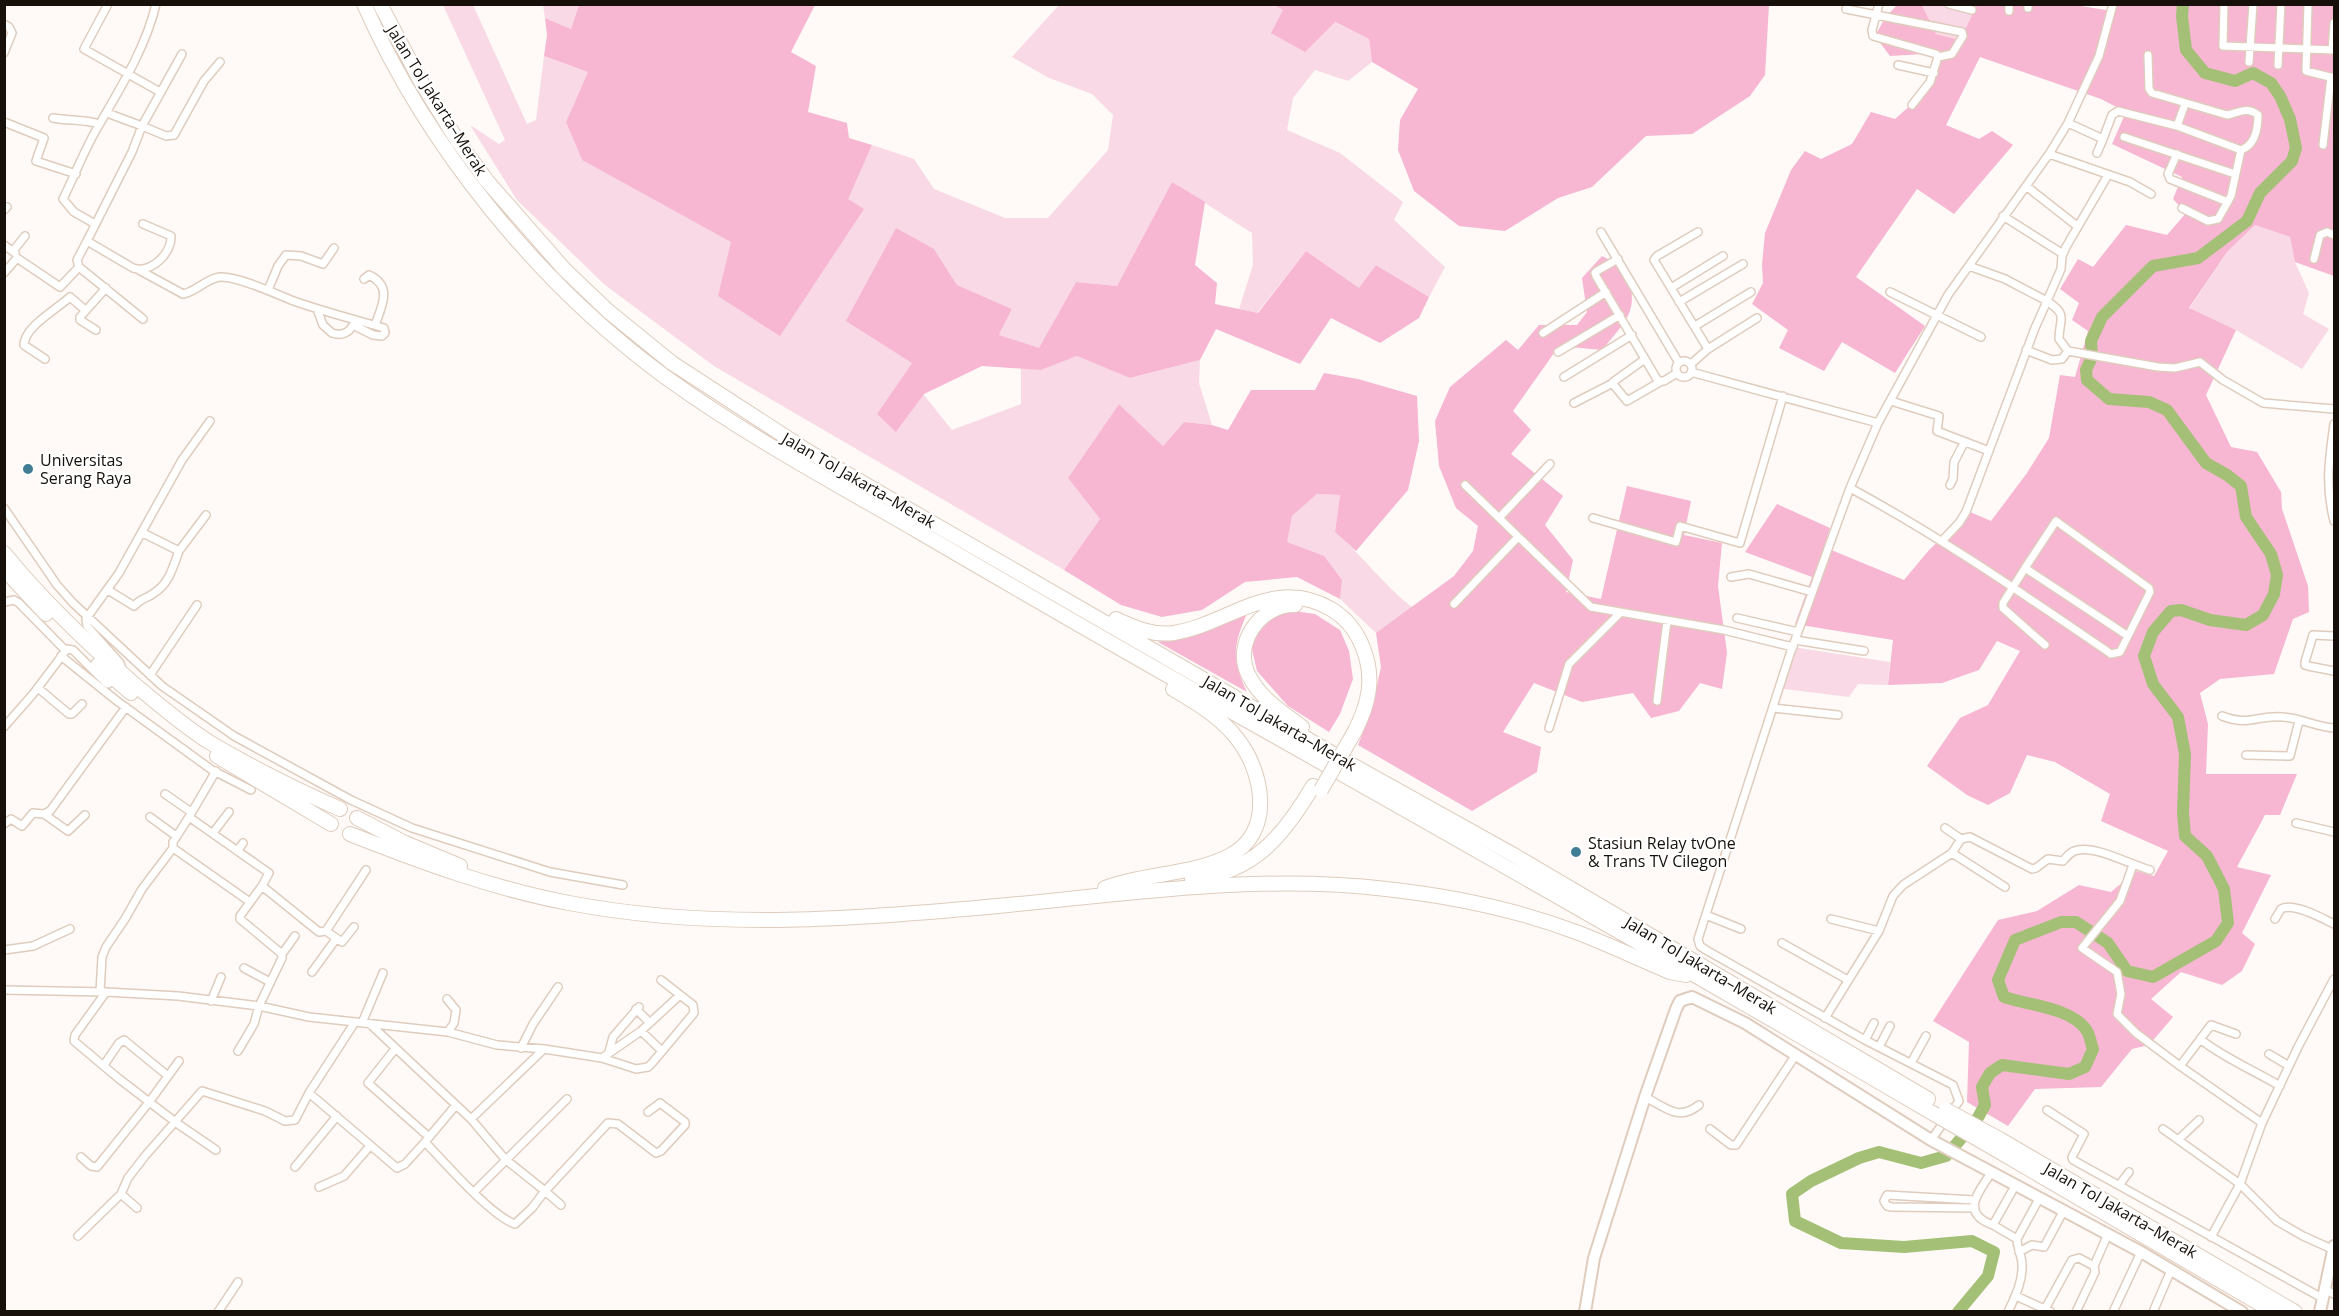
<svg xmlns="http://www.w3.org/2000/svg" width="2339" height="1316" font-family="'Open Sans',sans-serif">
<rect width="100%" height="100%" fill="#fffaf7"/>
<path fill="#f8d9e5" d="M 443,5 L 473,5 L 527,124 L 536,120 L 544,56 L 588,72 L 566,122 L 582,160 L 732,242 L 864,209 L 847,199 L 872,145 L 914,159 L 934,189 L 1005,218 L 1048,218 L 1108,150 L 1113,115 L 1092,94 L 1049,78 L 1012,57 L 1059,5 L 1274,5 L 1283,10 L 1334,22 L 1369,39 L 1372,62 L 1348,81 L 1315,70 L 1293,98 L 1287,130 L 1340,153 L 1403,202 L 1394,220 L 1445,267 L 1429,297 L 1376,265 L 1360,289 L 1306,251 L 1257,313 L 1239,309 L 1253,265 L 1252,233 L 1172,182 L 1117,286 L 1076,282 L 1039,349 L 999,335 L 1012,309 L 957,285 L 934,249 L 912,363 L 877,414 L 897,431 L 923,394 L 952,430 L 1021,404 L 1021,368 L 1041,370 L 1077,356 L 1131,378 L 1200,360 L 1199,383 L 1212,425 L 1184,422 L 1163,446 L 1119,404 L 1068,478 L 1100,519 L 1064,570 L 714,366 L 605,285 L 517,200 L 470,125 L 499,144 L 505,140 Z
M 543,5 L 579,5 L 571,29 L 545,18 Z
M 1922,5 L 1977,5 L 1960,40 L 1936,34 Z
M 2255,225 L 2290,237 L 2295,262 L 2309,293 L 2303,314 L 2329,329 L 2302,369 L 2236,330 L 2189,309 L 2227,252 Z
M 1317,494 L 1340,495 L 1335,532 C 1363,556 1384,586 1413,608 L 1376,633 L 1340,599 L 1341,580 L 1286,542 L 1292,516 Z
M 1793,647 L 1890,662 L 1888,685 L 1858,684 L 1849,697 L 1776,688 Z"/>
<path fill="#f7b6d2" d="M 2114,4 L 2334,5 L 2334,276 L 2295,262 L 2290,237 L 2255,225 L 2227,252 L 2189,308 L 2236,330 L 2206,395 L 2231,447 L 2257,452 L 2281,492 L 2282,509 L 2308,586 L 2309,612 L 2293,619 L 2274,674 L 2220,679 L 2200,693 L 2208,724 L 2206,774 L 2297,774 L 2280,815 L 2265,815 L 2237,867 L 2271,875 L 2242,933 L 2255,944 L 2242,971 L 2222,985 L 2181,972 L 2151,999 L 2173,1017 L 2149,1045 L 2132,1049 L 2101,1087 L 2035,1089 L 2008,1126 L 1967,1102 L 1969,1042 L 1933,1021 L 1998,920 L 2037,911 L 2079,885 L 2111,892 L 2136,871 L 2154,876 L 2168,851 L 2101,821 L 2110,794 L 2055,762 L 2027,755 L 2010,793 L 1988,805 L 1967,795 L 1927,766 L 1960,718 L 1988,705 L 2020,651 L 1997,641 L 1979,670 L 1942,683 L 1888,685 L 1893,640 L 1795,624 L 1812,577 L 1745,552 L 1777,504 L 1830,528 L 1824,547 L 1904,580 L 1929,550 L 1970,512 L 1991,521 L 2027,473 L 2049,438 L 2060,375 L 2075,377 L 2088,331 L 2072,320 L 2079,303 L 2060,289 L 2078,259 L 2093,267 L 2126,225 L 2167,235 L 2186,213 L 2173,199 L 2182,177 L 2112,144 L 2126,112 L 2101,99 L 1980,57 L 1946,125 L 1979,139 L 1992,131 L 2013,145 L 1954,214 L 1917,189 L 1856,277 L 1925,326 L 1895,373 L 1842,342 L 1824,371 L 1779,348 L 1788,330 L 1752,304 L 1763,283 L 1762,265 L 1765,233 L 1791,170 L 1805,151 L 1821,159 L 1852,144 L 1871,112 L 1895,119 L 1921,96 L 1941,53 L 1890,56 L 1875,36 L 1885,18 L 1897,5 L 1922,5 L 1936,34 L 1960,40 L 1977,5 L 2075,5 L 2112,11 Z
M 579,5 L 815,5 L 791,52 L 816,66 L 808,112 L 847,123 L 849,138 L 872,145 L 848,199 L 864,209 L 780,336 L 718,296 L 731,242 L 582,160 L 566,122 L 588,72 L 544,56 L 547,35 L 545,18 L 571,29 Z
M 1274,5 L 1769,5 L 1765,75 L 1750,96 L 1692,134 L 1646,136 L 1592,187 L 1558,198 L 1505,231 L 1459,226 L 1414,191 L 1398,150 L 1400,120 L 1418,89 L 1372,62 L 1369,39 L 1335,22 L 1305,52 L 1271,33 L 1283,10 Z
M 1172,182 L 1205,202 L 1195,265 L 1217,283 L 1215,304 L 1258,313 L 1306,251 L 1359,288 L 1376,265 L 1429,297 L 1419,318 L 1380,343 L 1331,318 L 1300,364 L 1216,329 L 1200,360 L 1130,378 L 1077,356 L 1041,370 L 982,366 L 924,394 L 896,432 L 877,414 L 912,363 L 846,321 L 896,228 L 934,249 L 957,285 L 1012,309 L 999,335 L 1039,348 L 1076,282 L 1117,286 Z
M 1602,256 L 1626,268 C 1640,311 1628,318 1602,350 L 1559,346 L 1513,411 L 1531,430 L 1511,454 L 1563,496 L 1545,525 L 1573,560 L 1566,592 L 1601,599 L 1627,486 L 1691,501 L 1684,535 L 1722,543 L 1718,586 L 1727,653 L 1722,689 L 1700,683 L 1679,711 L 1651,718 L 1633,693 L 1582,702 L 1534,683 L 1503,732 L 1541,747 L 1537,772 L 1472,811 L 1358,745 L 1371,712 L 1381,667 L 1376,633 L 1454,576 L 1473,551 L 1478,526 L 1456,508 L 1439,466 L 1435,421 L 1450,387 L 1506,340 L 1518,350 L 1539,325 L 1577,325 L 1587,312 L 1582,278 Z
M 1324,373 L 1358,379 L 1417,396 L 1419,441 L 1408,490 L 1356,551 L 1335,532 L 1340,495 L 1317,494 L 1292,516 L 1287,542 L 1324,556 L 1342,580 L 1340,599 L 1297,577 L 1245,582 L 1202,610 L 1162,617 L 1121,605 L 1064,570 L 1100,519 L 1068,478 L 1119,404 L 1163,446 L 1184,422 L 1212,425 L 1228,430 L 1251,390 L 1315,390 Z
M 1286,610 L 1315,614 L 1340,630 L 1349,651 L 1353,679 L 1340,714 L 1329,732 L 1288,706 L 1257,671 L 1250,641 L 1265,616 Z
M 1248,611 C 1233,645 1231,658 1247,692 L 1158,642 L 1194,635 Z"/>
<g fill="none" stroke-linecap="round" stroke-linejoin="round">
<path stroke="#a4c076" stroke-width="12" d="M 1958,1312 L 1988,1276 L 1994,1252 L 1972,1241 L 1904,1247 L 1841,1243 L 1795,1221 L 1792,1194 L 1811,1181 L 1859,1158 L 1879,1152 L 1921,1163 L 1946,1156 L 1976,1121 L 1985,1105 L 1982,1087 L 1990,1073 L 2002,1065 L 2069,1074 L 2085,1067 L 2093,1049 C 2091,1044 2090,1036 2087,1031 C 2073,1008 2028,1005 2004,997 L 1998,980 L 2015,940 L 2061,922 L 2076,922 L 2108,943 L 2127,971 L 2153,977 L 2216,941 L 2228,923 L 2224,889 L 2207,856 L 2185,836 L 2183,813 L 2185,754 L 2178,717 L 2153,684 L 2144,656 L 2153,632 L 2171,611 L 2181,610 L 2210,620 L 2246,625 L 2263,615 L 2274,594 L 2277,575 L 2271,554 L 2246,517 L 2241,486 L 2227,475 L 2206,463 L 2167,410 L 2149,402 L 2109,399 L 2087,380 L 2086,370 L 2092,357 L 2091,341 L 2102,317 L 2153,266 L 2198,258 L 2247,221 L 2260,193 L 2292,161 L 2296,148 L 2290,119 L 2280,96 L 2271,83 L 2253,73 L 2235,81 L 2205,73 L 2186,50 L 2182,16 L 2183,4"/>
<g stroke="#dfccbd" stroke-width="10">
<path id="street" d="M 108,4 L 84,49 L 160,92
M 1879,4 L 1872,30 L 1873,36 L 1936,54 L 1938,57 L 1930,82 L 1912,105
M 1949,4 L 1972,10
M 2224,4 L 2223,46 L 2334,50
M 2308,4 L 2306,71 L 2334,78
M 2028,8 L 2028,4
M 1846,9 L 1962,32 L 1963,36 L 1952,54 L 1938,57
M 2009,11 L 2009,4
M 4,24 L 9,27 L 12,33 L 4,53
M 2332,50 L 2334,23
M 182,54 L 142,126 L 166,136 L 174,135 L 204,81 L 220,62
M 2148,55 L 2149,89 L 2152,93 L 2227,115 C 2238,113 2247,106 2258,115 C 2258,129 2255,145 2241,150 L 2231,196 L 2218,219 L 2208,221 L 2182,208
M 2249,62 L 2253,4
M 1898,65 L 1934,73
M 2278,65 L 2281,4
M 53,118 C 69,121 84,119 99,124
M 4,122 L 44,138 L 36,161 L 76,174
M 2068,123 L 2103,139 L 2112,115 L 2118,111 L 2177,126 L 2241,150
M 2177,126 L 2185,104
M 2124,137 L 2235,174
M 2323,145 L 2331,77
M 2097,153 L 2103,139
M 2049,154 L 2130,182 L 2151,194
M 2177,154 L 2168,174 L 2170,179 L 2228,202
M 2026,186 L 2077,226
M 4,210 L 7,207
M 2003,216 L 2063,254
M 95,224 L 74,212 L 63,199 C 75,175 85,148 99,125 C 121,87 146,47 156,4
M 1601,232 L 1679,363
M 87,241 L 132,152 L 142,126 L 107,113
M 4,245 L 15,253
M 13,251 L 25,236
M 1618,259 L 1597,271 L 1595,273 L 1596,276 L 1658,381 L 1664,381 L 1677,373
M 2314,259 L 2320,235 L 2327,232 L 2334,235
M 79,267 L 77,260 L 87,241 L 133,268 C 151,274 172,253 171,236 L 143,224
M 139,270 L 183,294 C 196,292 207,278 220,277 C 237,276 274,293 291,300 C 321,311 353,319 384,328 L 385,333 L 382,336 L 373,335 L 353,325 C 349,333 341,336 332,333 L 323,325 L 317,309
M 4,273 L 17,258 L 60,287 L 79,267 L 143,319
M 364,279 L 369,275 C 393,286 382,306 375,325
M 1671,288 L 1723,256
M 268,290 L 278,266 L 286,255 L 301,256 L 323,264 L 334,248
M 1890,292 L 1981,337
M 1679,302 L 1743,264
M 1695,326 L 1751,292
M 96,330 L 80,320 L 80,317 L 106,288
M 1543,333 L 1606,292
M 1708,349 L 1757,318
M 2026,350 L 2052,360 L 2062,359 L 2068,351 L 2158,367 L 2175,368 L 2200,362 L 2223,380 L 2263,403 L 2334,409
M 2068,351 L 2059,339 C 2059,318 2069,316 2047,301 L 2061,269 L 2062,256 L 2066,247 L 2108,175
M 1558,352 L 1620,315
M 45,359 L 24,345 C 24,327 57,309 70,297 L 84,309
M 1645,359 L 1613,382 L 1613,384 L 1627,401 L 1660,382
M1676 369a8 8 0 1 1 16 0a8 8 0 1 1-16 0Z
M 1691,364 L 1708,349 L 1654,260 L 1657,256 L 1698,232
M 1691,372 L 1878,423
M 1564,377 L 1632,335
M 1891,401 L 1939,416 L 1937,431 L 1989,451
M 1574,403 L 1613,383
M 2334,424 C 2329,461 2325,485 2334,521
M 1465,485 L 1591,607 L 1724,630 L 1793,647
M 1950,485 L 1953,479 L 1954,462 L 1964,443
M 1850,488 C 1941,537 2026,596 2111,654 L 2120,652 L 2150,592 L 2149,588 L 2056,521 L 2025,568
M 4,508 L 57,585 L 73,603 L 162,686 L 234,736 L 351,800 L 412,828 L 550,872 L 623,885
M 1499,518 L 1550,464
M 1593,518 L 1676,542 L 1680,526 L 1740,543 L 1783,396
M 143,533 L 179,551 L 206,515
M 1942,541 L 1959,523 L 1966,512 L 2035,328 L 2047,301 L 2005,279 L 1969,266
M 1731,577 L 1749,574 L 1812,592
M 108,590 L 134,606 C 142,597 145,600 154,593 C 169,584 173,567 179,551
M 4,602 L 14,600 L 19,603 L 65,650
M 1454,604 L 1518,537
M 1737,618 L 1798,632
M 2334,636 L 2313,635 L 2305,662 L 2305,665 L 2308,666 L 2334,671
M 1795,640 L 1864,651
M 2045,645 L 2003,608 L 2003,603 L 2025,568 L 2128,636
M 61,656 L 117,701 L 212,770 L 251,790
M 122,669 L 120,663 L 87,626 L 86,619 L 119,573 L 182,460 L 210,421
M 150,675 L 197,605
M 38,688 L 69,714 L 72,714 L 82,704
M 1657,701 L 1667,621
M 1773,708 L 1838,715
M 2222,716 C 2250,727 2259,714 2283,717 C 2301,718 2316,727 2334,728
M 4,727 L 33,694 L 67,649 L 73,650 L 105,682 L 108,684 L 114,681
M 1549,728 L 1569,664 L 1620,613
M 2246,755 L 2290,756 L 2299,721
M 216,771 L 189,817 L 269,873 L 262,886 L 319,932 L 326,931 L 366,870
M 165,794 L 191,812
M 44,814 L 68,831 L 85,815
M 150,817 L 176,836
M 189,817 L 173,842 L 173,848 L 250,902
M 2296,823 L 2334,832
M 4,824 L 11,819 L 22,826 L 33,813 L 44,814 L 50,811 L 126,707
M 1945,828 L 1961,839 L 1952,853
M 213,833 L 229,812
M 1961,839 L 1970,837 L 2032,869 L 2036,868 L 2048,859 L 2063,861 C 2067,856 2071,851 2078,850 C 2097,846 2131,865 2150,870
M 238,850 L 243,843
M 2133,865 L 2120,901 L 2082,948 L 2117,972 L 2121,994 L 2117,1014 L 2136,1033 L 2180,1066
M 1706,915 L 1741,929
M 1831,919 L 1879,931
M 2275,919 L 2281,909 C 2293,902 2322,918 2334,924
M 326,931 L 342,942 L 354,927
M 1782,943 L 1848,980
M 4,950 L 33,946 L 70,929
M 282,954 L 295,936
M 244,968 L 270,982
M 312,972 L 336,939
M 4,990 L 106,992 L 178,996 L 259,1006 L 309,1017 L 448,1032 L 497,1045 L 544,1049 L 602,1058 L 636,1069 L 648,1067 L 653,1062 L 694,1013 L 693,1005 L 661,980
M 100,992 L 102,957 L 106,947 L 125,919 L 142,889 L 173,848
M 106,992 L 75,1035 L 74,1041 L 118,1078 L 178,1124 L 216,1150
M 447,999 L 456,1010 L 454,1023 L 448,1032
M 211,1001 L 221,977
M 636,1009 L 650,1023
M 1825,1018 L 1879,931 L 1893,896 L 1903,885 L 1952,853 L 2005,887
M 362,1023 L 383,973
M 370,1024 L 471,1119 L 505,1159 L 545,1191 L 608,1123 L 618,1124 L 656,1153 L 661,1151 L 685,1125 L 685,1122 L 660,1103 L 648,1112
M 641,1031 L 662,1051
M 2236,1034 L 2211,1025 L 2180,1066 L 2262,1123
M 2200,1039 C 2224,1058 2253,1070 2280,1086
M 1865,1040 L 1874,1023
M 1879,1047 L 1890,1026
M 521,1048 L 533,1024 L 558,987
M 395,1049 L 368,1083 L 429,1137
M 238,1051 L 254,1024 L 259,1006 L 282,958 L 282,954 L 240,919 L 240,916 L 262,886
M 609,1052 L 613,1037 L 639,1007
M 2269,1054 L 2289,1066
M 602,1058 L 641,1031 L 680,995
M 1911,1063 L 1926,1036
M 104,1065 L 119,1043 L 124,1040 L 168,1076
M 309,1093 L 397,1168 L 405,1164 L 425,1142
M 1645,1097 C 1665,1107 1678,1122 1699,1105
M 456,1105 L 425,1142 C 444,1162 491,1216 515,1224 L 532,1208 L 545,1191 L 561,1205
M 2047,1110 L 2084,1134 L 2072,1157 L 2073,1160 L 2324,1299
M 471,1119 L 544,1049
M 1710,1129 L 1731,1145 L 1736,1145 L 1795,1056
M 2163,1129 L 2240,1184 L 2277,1221 L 2303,1236 L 2334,1250
M 2179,1139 L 2199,1120
M 1931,1140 L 1959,1101 L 1953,1085 L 1865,1040 L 1706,950 L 1700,946 L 1698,939 L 1790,654 L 1850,488 L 1878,423 L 1948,295 L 2049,154 L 2068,123 L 2099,56 L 2113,4
M 81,1157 L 91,1166 L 97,1167 L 150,1101 L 179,1061
M 295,1167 L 337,1116
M 1991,1173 C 1978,1193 1960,1213 1993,1225
M 2120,1184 L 2129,1172
M 2015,1186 L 1993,1225 L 2017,1239
M 319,1187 L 344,1176 L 370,1146
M 474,1192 L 567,1099
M 121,1194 L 137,1208
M 1974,1200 L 1887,1195 L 1884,1201 L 1887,1206 L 1892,1207 L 1975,1208
M 78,1236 L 121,1194 L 128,1178 L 145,1156 L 202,1091 L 265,1111 L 285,1121 L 295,1120 L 309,1093 L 355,1022
M 2211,1237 L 2240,1184 L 2262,1123 L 2298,1047 L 2334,979
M 2019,1252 L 2032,1245 L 2044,1247 L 2064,1210
M 2326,1290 L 2334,1294
M 2016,1296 L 2051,1312
M 2045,1309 L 2072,1260 L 2079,1258 L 2094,1266
M 218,1312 L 238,1282
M 2008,1312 C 2015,1297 2023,1281 2022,1264 C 2022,1256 2017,1248 2017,1239 L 2040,1197
M 2076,1312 L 2095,1272 L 2094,1266 L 2108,1234
M 2113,1312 L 2141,1252
M 2153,1312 L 2171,1270"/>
</g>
<g stroke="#dfccbd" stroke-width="14">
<path id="secondary" d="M 1585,1312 L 1594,1258 L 1645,1097 L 1676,1009 L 1680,1001 L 1692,997 L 1745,1023 L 1931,1140 L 2141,1252 L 2242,1312"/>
</g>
<g stroke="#dfccbd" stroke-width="14">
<path id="primary" d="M 2320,1312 L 2334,1246"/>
</g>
<g stroke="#dfccbd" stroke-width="16">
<path id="highway" d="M 364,4 C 427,147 539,284 664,376 C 744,434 831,481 916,530 C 1029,596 1143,662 1257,726 C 1486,855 1714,985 1941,1118
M 380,4 L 420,80 L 457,140 L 487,181 L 564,269 L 608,311 L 672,363 L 809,452 L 1354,766 L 1512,854 L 1928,1099
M 4,553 C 43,601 87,643 133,683 C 158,704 182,725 209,742 C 251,767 295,789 340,809
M 4,569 L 46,614
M 1295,605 C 1260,604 1232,645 1249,676 C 1261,699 1282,712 1302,727
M 1116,619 C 1135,628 1153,636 1174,633 C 1229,624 1274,575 1331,609 C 1346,618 1357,632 1363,648 C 1375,678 1369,703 1355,731
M 98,665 L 131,693
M 217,756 L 331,824
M 357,818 L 405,843 L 460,866
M 350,834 C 421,862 494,889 569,903 C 715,931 861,919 1008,905 C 1133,893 1260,874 1386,889 C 1450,896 1515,909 1576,932 C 1608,944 1639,959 1670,972 L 1686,975
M 1192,879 C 1254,873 1284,835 1313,786
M 1105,888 C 1145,873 1192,875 1229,856 C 1276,832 1263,769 1235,736 C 1219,716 1195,702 1173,689
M 2001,1140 L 2295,1312
M 1995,1149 L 2274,1312"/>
</g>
<use href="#street" stroke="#fff" stroke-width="7"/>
<use href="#secondary" stroke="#fff" stroke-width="10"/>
<use href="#primary" stroke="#fff" stroke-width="10"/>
<use href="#highway" stroke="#fff" stroke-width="14"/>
<g stroke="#dfccbd" stroke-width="16" stroke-linecap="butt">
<path id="highway-bridge" d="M 1321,790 L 1355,731
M 1946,1110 L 2001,1140
M 1941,1118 L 1995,1149"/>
</g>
<use href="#highway-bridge" stroke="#fff" stroke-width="14"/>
</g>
<g fill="#417d94" stroke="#fff" stroke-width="2">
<circle cx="28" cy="469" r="6"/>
<circle cx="1576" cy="852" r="6"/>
</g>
<g text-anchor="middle" stroke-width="4.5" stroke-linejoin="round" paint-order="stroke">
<g font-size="16" fill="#160f0a" stroke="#fff">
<text transform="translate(437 100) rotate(58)" y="6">Jalan Tol Jakarta–Merak</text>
<text transform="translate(859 480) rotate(30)" y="6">Jalan Tol Jakarta–Merak</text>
<text transform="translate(1280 723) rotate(30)" y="6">Jalan Tol Jakarta–Merak</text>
<text transform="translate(1701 965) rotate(31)" y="6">Jalan Tol Jakarta–Merak</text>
<text transform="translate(2121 1210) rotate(30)" y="6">Jalan Tol Jakarta–Merak</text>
</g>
<g font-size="16" fill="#160f0a" stroke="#fff" text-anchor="start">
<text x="40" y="466">Universitas<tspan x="40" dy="18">Serang Raya</tspan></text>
<text x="1588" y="849">Stasiun Relay tvOne<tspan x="1588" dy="18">&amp; Trans TV Cilegon</tspan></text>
</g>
</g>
<rect width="2339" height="1316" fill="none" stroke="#160f0a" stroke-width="12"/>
</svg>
